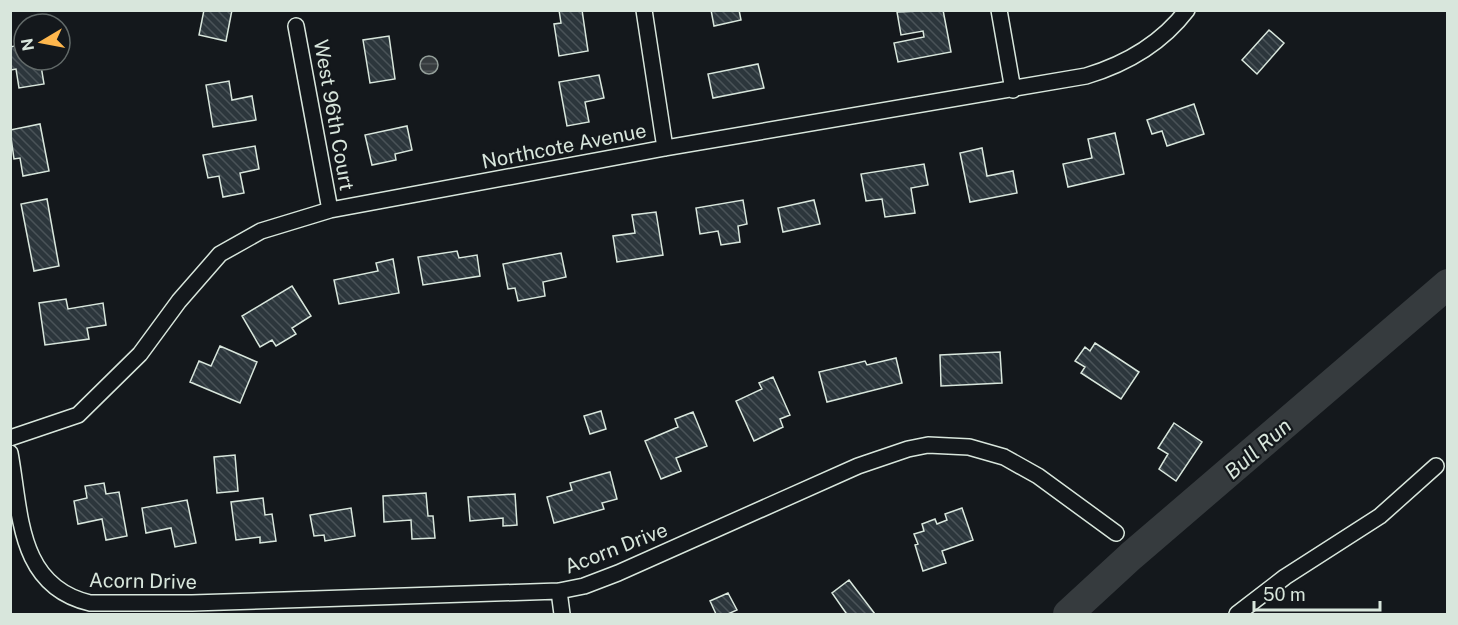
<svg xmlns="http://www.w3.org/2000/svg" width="1458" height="625" font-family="'Public Sans',sans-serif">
<defs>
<pattern id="water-rules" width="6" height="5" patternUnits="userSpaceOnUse" patternTransform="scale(1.5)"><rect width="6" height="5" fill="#363b3e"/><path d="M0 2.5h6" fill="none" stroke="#525759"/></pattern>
<pattern id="building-back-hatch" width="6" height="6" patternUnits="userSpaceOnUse" patternTransform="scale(1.5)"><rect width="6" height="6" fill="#2c363c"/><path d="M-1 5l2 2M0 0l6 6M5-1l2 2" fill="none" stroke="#4a5358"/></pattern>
</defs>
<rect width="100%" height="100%" fill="#14181c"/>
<path fill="url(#water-rules)" stroke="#939e99" stroke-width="1.5" d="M420 65a9 9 0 1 1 18 0a9 9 0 1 1-18 0Z"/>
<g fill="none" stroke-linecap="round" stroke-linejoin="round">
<path stroke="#363b3e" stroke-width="30" d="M 1068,614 L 1131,556 L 1448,284"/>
</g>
<path fill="url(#building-back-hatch)" stroke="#d8e6dc" stroke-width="1.5" d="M 204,10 L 232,10 L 226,41 L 199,35 Z
M 559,10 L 582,10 L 588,51 L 559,56 L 554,24 L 561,23 Z
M 711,10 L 739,10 L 741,20 L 714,26 Z
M 943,10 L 951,52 L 898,62 L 894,43 L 924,37 L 923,31 L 901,35 L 897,12 Z
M 1269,30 L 1284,43 L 1257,74 L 1242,60 Z
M 389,36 L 395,79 L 370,83 L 363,40 Z
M 24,44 L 24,60 L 40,60 L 44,84 L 19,88 L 16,69 L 10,70 L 10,47 Z
M 758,64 L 764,88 L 713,98 L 708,74 Z
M 599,75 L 604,98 L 585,102 L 589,122 L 567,126 L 559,82 Z
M 229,81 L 232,100 L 252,96 L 256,120 L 213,127 L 206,85 Z
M 1194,104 L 1204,134 L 1167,146 L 1162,131 L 1152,134 L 1147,120 Z
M 40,124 L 49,171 L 23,176 L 20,158 L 14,159 L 10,130 Z
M 407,126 L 412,150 L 395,154 L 396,160 L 372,165 L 365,135 Z
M 1115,133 L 1124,174 L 1068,187 L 1063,164 L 1092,158 L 1088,139 Z
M 255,146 L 259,169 L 240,173 L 244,193 L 223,197 L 219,176 L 208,178 L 203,155 Z
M 982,148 L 987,176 L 1013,171 L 1017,193 L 970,202 L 960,153 Z
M 924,164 L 928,185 L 911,188 L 915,213 L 885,217 L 882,199 L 866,201 L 861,174 Z
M 47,199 L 59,266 L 34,271 L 21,204 Z
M 743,200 L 747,224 L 738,226 L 740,242 L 721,245 L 718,231 L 700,234 L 696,208 Z
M 814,200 L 820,224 L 783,232 L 778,208 Z
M 656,212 L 663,255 L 617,262 L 613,236 L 635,233 L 632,215 Z
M 457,251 L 459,258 L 477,255 L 480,276 L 423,285 L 418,257 Z
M 561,253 L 566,277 L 543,282 L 545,296 L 518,301 L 515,288 L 508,289 L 503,264 Z
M 393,259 L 399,293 L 339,304 L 334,280 L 378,271 L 376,263 Z
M 292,286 L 311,316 L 292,328 L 296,334 L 276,346 L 272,340 L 260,347 L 242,316 Z
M 66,299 L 68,309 L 103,303 L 106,325 L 87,328 L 89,339 L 45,345 L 39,303 Z
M 1095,343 L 1139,372 L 1121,399 L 1081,373 L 1085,367 L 1075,361 L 1085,347 L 1090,351 Z
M 220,346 L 257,362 L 240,403 L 190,382 L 199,361 L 211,366 Z
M 1000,352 L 1002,383 L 941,386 L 940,355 Z
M 896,358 L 902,383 L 827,402 L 819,372 L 865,361 L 867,365 Z
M 773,377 L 790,415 L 780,419 L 783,427 L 754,441 L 736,401 L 762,389 L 759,383 Z
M 601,411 L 606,429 L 590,434 L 584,416 Z
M 693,412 L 707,446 L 676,458 L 681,471 L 661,479 L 645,441 L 678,427 L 675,419 Z
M 1174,423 L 1202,442 L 1176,481 L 1159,469 L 1168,454 L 1158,448 Z
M 235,455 L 238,491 L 217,493 L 214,457 Z
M 610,472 L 617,499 L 602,503 L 604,509 L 554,523 L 547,497 L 572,490 L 570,483 Z
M 104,483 L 106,494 L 119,492 L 127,536 L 106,540 L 102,519 L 78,524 L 74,501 L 87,498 L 85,486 Z
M 426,493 L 428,516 L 433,516 L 435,538 L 412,539 L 411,520 L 384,522 L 383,496 Z
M 515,494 L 517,525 L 503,526 L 503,518 L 470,521 L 468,497 Z
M 263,498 L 265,515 L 272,514 L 276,541 L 260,543 L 260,537 L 236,540 L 231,502 Z
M 187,500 L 196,543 L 175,547 L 171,528 L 146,533 L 142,508 Z
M 351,508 L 355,536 L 325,541 L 324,535 L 314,536 L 310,515 Z
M 962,508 L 973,540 L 942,551 L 946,563 L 923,571 L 915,545 L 918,544 L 914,534 L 924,531 L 922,524 L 935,519 L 937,524 L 947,520 L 945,514 Z
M 849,580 L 875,614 L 844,614 L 846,613 L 832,593 Z
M 728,593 L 737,610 L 728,614 L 716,614 L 710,601 Z"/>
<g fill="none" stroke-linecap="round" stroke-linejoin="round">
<g stroke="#d8e6dc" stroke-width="18">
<path id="minor" d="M 644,10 L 665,148
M 999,10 L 1013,90
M 296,26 L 330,210
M 10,438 L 78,415 L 140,354 L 179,301 L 220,254 L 261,231 L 330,210 L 665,148 L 1086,76 C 1126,64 1161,44 1187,10
M 10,453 C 21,512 17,586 90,603 L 192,603 L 559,591 L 584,586 L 618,573 L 858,466 L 908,449 L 928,445 L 969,447 L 1004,457 L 1038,476 L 1116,533
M 559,591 L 562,614
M 1237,614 L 1285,577 L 1380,516 L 1436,466"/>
</g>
<use href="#minor" stroke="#14181c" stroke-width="15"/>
</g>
<g text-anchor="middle" stroke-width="4.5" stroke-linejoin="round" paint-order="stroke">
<g font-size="20" fill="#d8e6dc" stroke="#14181c">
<text transform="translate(334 115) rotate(80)" y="7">West 96th Court</text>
<text transform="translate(564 146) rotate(-11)" y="7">Northcote Avenue</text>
<text transform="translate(616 548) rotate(-21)" y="7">Acorn Drive</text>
<text transform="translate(143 581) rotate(1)" y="7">Acorn Drive</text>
</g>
<g font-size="21" font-style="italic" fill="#d8e6dc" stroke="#14181c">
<text transform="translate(1258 449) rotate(-41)" y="7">Bull Run</text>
</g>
</g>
<rect width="1458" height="625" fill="none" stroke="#d8e6dc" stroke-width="24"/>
<g transform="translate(42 42) rotate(260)"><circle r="28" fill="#14181c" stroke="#626a69" stroke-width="1.5"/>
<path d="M0-4.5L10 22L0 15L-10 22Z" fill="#ffb74d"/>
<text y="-9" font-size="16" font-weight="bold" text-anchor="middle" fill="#d8e6dc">N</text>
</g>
<path d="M1254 601v9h126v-9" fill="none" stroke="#d8e6dc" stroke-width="3"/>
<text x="1263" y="601" font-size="18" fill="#d8e6dc" stroke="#14181c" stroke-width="4.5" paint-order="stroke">50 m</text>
</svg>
